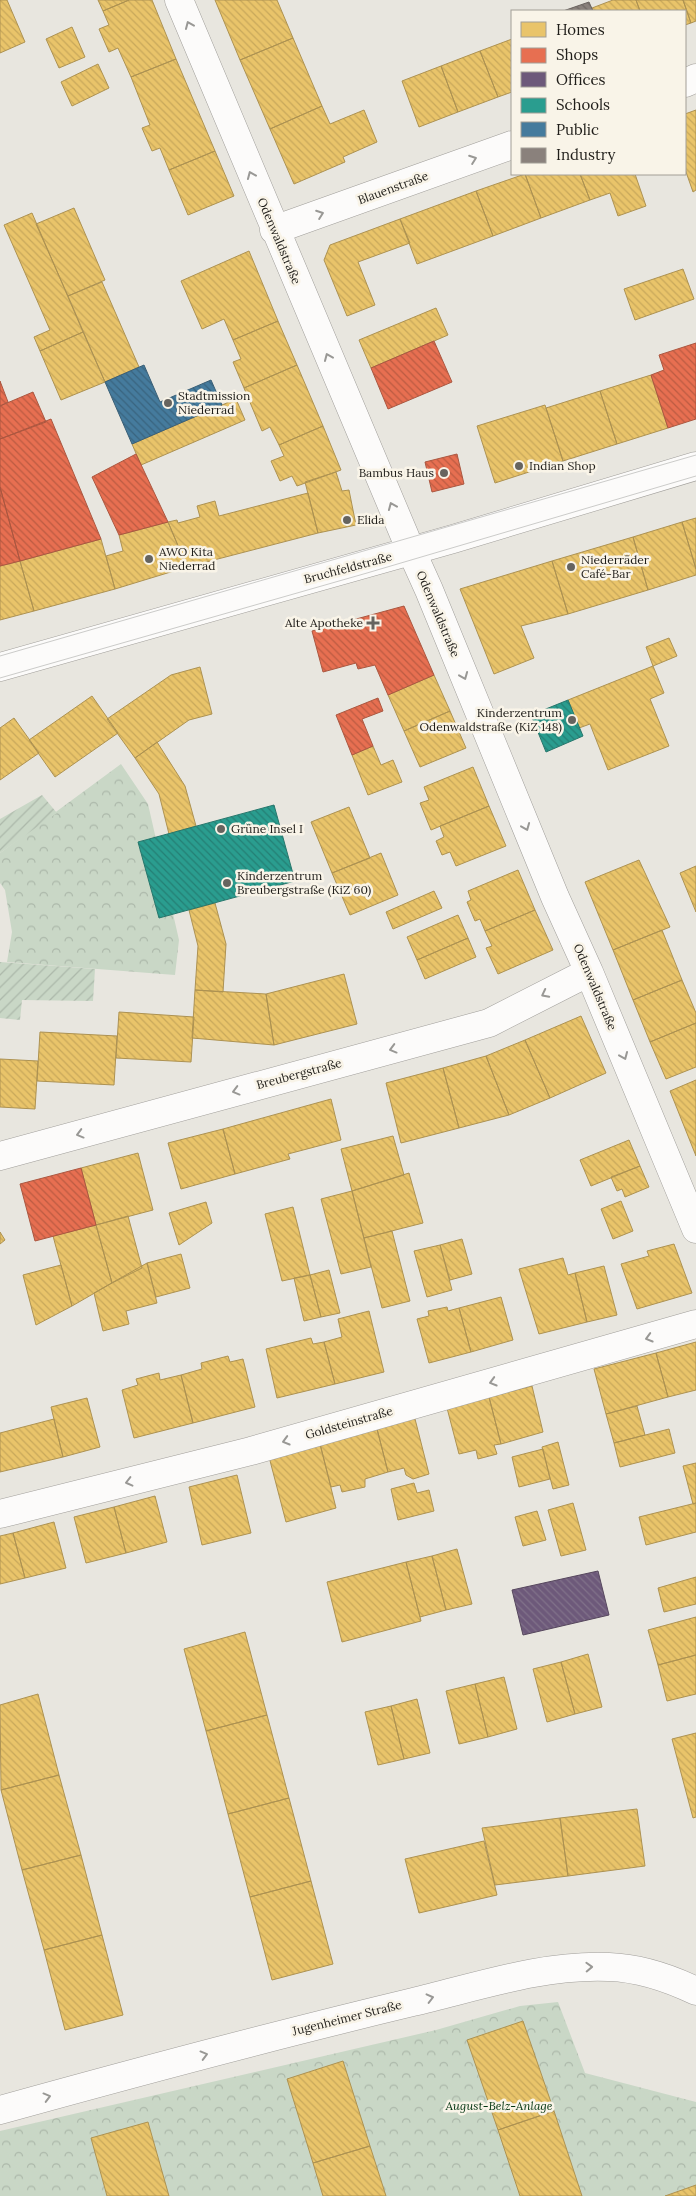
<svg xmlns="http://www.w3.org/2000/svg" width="696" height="2196" font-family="Lora,serif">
<defs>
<pattern id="park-crowns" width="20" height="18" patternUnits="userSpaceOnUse" patternTransform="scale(1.25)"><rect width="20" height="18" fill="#c9d7c6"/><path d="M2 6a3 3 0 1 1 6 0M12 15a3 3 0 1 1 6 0" fill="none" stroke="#acb8aa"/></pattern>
<pattern id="garden-furrows" width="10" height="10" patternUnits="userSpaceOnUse" patternTransform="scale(1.25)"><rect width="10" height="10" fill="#c9d7c6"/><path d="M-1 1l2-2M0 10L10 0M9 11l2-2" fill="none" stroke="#acb8aa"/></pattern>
<pattern id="homes-back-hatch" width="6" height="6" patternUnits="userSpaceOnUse" patternTransform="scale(1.25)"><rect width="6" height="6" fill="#e9c46a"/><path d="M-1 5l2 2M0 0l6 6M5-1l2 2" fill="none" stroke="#c8a85b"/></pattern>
<pattern id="shops-back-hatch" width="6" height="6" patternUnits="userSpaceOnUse" patternTransform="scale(1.25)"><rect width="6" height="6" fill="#e76f51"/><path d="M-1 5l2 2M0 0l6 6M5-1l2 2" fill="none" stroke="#bb5b42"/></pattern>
<pattern id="offices-back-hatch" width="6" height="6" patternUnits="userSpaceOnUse" patternTransform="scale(1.25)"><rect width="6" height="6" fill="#6d597a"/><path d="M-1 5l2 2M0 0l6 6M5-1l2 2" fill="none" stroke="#81728a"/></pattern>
<pattern id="schools-back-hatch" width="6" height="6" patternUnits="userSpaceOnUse" patternTransform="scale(1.25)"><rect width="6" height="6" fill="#2a9d8f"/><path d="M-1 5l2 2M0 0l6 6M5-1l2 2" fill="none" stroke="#247f74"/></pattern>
<pattern id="public-back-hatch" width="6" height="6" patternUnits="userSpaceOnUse" patternTransform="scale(1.25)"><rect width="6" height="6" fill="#457b9d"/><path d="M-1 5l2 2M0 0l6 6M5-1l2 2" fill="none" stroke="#39647f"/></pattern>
<pattern id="industry-back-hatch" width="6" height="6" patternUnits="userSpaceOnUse" patternTransform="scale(1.25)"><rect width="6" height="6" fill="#8a817c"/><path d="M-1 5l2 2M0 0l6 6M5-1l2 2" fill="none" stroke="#706965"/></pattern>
</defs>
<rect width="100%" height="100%" fill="#e8e6df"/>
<path fill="url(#park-crowns)" d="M 121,764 L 148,804 L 179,940 L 175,975 L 7,962 L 12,932 L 5,890 L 0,883 L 0,853 Z
M 558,2002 L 585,2073 L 696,2102 L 696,2196 L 0,2196 L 0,2131 L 436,2030 L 520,2006 Z"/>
<path fill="url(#garden-furrows)" d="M 42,795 L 57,813 L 0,853 L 0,819 Z
M 0,962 L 95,969 L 93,1001 L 22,1000 L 20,1020 L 0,1018 Z"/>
<path fill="url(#homes-back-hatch)" stroke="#ad9252" d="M 0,0 L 7,0 L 25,42 L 0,53 Z
M 98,0 L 129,0 L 103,11 Z
M 129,0 L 152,0 L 176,59 L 131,77 L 118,48 L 109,52 L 99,29 L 109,25 L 103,11 Z
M 215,0 L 277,0 L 293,38 L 240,60 Z
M 613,0 L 636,0 L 640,11 L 593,11 L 592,8 Z
M 636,0 L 683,0 L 691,23 L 685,25 L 685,11 L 640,11 Z
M 683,0 L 696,0 L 696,21 L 691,23 Z
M 72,27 L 85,57 L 59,68 L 46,39 Z
M 293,38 L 322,106 L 270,129 L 240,60 Z
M 512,39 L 512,92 L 498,97 L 480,51 Z
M 480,51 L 498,97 L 458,112 L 441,66 Z
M 176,59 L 215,151 L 169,170 L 160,148 L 152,151 L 142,128 L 150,125 L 131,77 Z
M 98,64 L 109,88 L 72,106 L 61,82 Z
M 441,66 L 458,112 L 419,127 L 402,81 Z
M 322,106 L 330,124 L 364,110 L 377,142 L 343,157 L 345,162 L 294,184 L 270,129 Z
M 696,110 L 696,190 L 693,192 L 685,169 L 685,114 Z
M 215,151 L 234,196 L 188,215 L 169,170 Z
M 525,174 L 541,218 L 493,236 L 476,191 Z
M 525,174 L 580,174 L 590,200 L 541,218 Z
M 580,174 L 635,174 L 646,206 L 618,216 L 610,193 L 590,200 Z
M 476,191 L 493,236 L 417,264 L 400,219 Z
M 74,208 L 105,280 L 68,296 L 36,224 Z
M 32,213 L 83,332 L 40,351 L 34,337 L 50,330 L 4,225 Z
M 400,219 L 410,243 L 358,262 L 375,305 L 347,316 L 324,260 L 330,245 Z
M 249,251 L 278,321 L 233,340 L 224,319 L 202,329 L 181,281 Z
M 683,269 L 694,299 L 635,320 L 624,289 Z
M 102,282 L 139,367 L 105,382 L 68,296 Z
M 436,308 L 448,335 L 371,368 L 359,340 Z
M 278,321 L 297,365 L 244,388 L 233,362 L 241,359 L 233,340 Z
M 83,332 L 105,382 L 61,400 L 40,351 Z
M 297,365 L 323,426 L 279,445 L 270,427 L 262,431 L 244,388 Z
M 651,375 L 668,428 L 617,444 L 600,391 Z
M 600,391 L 617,444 L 563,461 L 546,408 Z
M 236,399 L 245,420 L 141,465 L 132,444 Z
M 545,405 L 563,461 L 495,483 L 477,426 Z
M 323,426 L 341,470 L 297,486 L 292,476 L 280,481 L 271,461 L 284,456 L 279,445 Z
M 336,472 L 342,491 L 349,490 L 356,525 L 318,533 L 305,482 Z
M 308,493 L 318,533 L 187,567 L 168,522 L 177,520 L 178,523 L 200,517 L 197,506 L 215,501 L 219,516 Z
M 696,518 L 696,569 L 682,522 Z
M 168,522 L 187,567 L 115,589 L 106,556 L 123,551 L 119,535 Z
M 682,522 L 696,569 L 696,575 L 648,590 L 633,537 Z
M 633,537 L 648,590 L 568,614 L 552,561 Z
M 101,539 L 115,589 L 34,611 L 20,561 Z
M 20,561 L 34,611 L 0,620 L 0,566 Z
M 552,561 L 568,614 L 521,626 L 534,658 L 494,674 L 460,589 Z
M 669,638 L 677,656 L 653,666 L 646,647 Z
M 653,666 L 664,693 L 650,699 L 669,746 L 608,770 L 590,724 L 579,728 L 568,700 Z
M 200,667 L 212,714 L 189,720 L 135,758 L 107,719 L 171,675 Z
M 434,675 L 450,711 L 404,731 L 388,695 Z
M 92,696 L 118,733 L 55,777 L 29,740 Z
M 450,711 L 466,748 L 420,767 L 404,731 Z
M 14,718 L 39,753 L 0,780 L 0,728 Z
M 157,742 L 185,786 L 196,826 L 169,834 L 159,794 L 135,758 Z
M 373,746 L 381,765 L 393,760 L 402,782 L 368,795 L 352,755 Z
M 473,767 L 489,806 L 431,830 L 420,803 L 429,800 L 424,787 Z
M 489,806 L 506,846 L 456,866 L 450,852 L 442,855 L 436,841 L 444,837 L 440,826 Z
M 349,807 L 370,858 L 332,873 L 311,822 Z
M 381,853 L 398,895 L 350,915 L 332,873 Z
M 639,860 L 670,927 L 613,950 L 585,882 Z
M 696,866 L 696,912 L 680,873 Z
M 518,870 L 535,910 L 485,931 L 480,919 L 475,921 L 467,902 L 471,900 L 468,891 Z
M 434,891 L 442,908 L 393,929 L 386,912 Z
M 215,903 L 226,944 L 223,992 L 195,990 L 198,946 L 189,910 Z
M 535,910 L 553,950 L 498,974 L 486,948 L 492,946 L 485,931 Z
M 458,915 L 468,938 L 417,960 L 407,937 Z
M 662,930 L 682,980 L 633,1000 L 613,950 Z
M 468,938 L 476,957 L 425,979 L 417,960 Z
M 344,974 L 357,1024 L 274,1045 L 266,994 Z
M 682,980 L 696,1013 L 696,1023 L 650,1042 L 633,1000 Z
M 195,990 L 266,994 L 274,1045 L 192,1038 Z
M 119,1012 L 194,1017 L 191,1062 L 116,1058 Z
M 581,1016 L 606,1073 L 550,1098 L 525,1040 Z
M 696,1023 L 696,1067 L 666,1079 L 650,1042 Z
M 40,1032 L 117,1036 L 114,1085 L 37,1081 Z
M 525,1040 L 550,1098 L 509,1115 L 486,1056 Z
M 486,1056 L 509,1115 L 459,1128 L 443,1068 Z
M 0,1059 L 38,1061 L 35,1109 L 0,1107 Z
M 443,1068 L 459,1128 L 401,1143 L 386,1083 Z
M 696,1080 L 696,1156 L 670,1091 Z
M 331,1099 L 341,1140 L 288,1154 L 290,1159 L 235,1174 L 223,1129 Z
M 223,1129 L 235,1174 L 181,1189 L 168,1143 Z
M 393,1136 L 404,1175 L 352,1191 L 341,1149 Z
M 629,1140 L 640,1166 L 591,1186 L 580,1160 Z
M 138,1153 L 153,1210 L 96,1225 L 81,1168 Z
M 640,1166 L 649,1187 L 625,1197 L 622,1189 L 617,1191 L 611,1177 Z
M 409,1173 L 423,1223 L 364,1238 L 352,1191 Z
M 352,1191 L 371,1267 L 341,1274 L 321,1199 Z
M 621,1201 L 633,1231 L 613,1239 L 601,1209 Z
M 206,1202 L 212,1223 L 179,1245 L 169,1213 Z
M 293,1207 L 310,1275 L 282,1281 L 265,1214 Z
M 128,1216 L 142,1268 L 112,1283 L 96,1225 Z
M 96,1225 L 112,1283 L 72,1306 L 53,1236 Z
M 392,1231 L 410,1301 L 382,1308 L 364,1238 Z
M 0,1232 L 5,1240 L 0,1244 Z
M 462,1239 L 472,1274 L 450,1280 L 440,1245 Z
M 674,1244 L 692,1293 L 637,1309 L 621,1264 L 649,1256 L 647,1251 Z
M 440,1245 L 452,1290 L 427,1297 L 414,1251 Z
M 181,1254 L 190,1288 L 156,1297 L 147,1263 Z
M 563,1258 L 568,1275 L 575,1273 L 587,1322 L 539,1334 L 519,1269 Z
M 147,1263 L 157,1303 L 126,1311 L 129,1324 L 103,1331 L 94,1293 Z
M 61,1265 L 72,1306 L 36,1325 L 23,1275 Z
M 604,1266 L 617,1315 L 587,1322 L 575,1273 Z
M 329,1270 L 340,1313 L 321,1317 L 310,1275 Z
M 310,1275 L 321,1317 L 304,1321 L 294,1278 Z
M 501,1297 L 513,1340 L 471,1352 L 459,1308 Z
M 447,1307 L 448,1311 L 459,1308 L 471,1352 L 429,1363 L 417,1319 L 429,1316 L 428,1311 Z
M 369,1311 L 384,1372 L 335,1384 L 324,1342 L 342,1337 L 338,1319 Z
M 311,1338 L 313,1344 L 324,1342 L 335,1384 L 277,1398 L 266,1349 Z
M 696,1342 L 696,1390 L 668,1397 L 656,1353 Z
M 656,1353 L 668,1397 L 606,1414 L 594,1369 Z
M 228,1356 L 230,1362 L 243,1359 L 255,1407 L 193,1423 L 181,1375 L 202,1369 L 201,1363 Z
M 159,1373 L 160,1380 L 181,1375 L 193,1423 L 134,1438 L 122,1390 L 138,1385 L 136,1379 Z
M 532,1386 L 543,1432 L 501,1444 L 489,1397 Z
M 489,1397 L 501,1444 L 494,1445 L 497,1454 L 478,1459 L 476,1450 L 459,1454 L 447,1408 Z
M 87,1398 L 100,1447 L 63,1457 L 51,1407 Z
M 637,1406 L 645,1435 L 614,1443 L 606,1414 Z
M 414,1415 L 429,1474 L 413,1479 L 406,1475 L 404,1468 L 388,1472 L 376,1425 Z
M 54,1419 L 63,1457 L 0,1472 L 0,1433 Z
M 376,1425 L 388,1472 L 365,1479 L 365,1487 L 342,1492 L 340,1485 L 331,1487 L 319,1440 Z
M 669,1429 L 675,1453 L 620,1467 L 614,1443 Z
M 319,1440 L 336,1508 L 286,1522 L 268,1453 Z
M 558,1442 L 569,1485 L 553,1489 L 542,1447 Z
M 543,1449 L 550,1479 L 519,1487 L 512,1457 Z
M 696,1463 L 696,1503 L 693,1504 L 683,1466 Z
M 237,1475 L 251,1533 L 202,1545 L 189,1487 Z
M 414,1483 L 417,1493 L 429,1490 L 434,1511 L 398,1520 L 391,1489 Z
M 155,1496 L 167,1542 L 126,1553 L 114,1507 Z
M 573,1503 L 586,1550 L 561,1556 L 548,1510 Z
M 696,1503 L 696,1532 L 646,1545 L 639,1517 Z
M 114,1507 L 126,1553 L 86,1563 L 74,1517 Z
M 537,1511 L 546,1540 L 523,1546 L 515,1517 Z
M 54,1522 L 66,1568 L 25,1578 L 13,1533 Z
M 13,1533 L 25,1578 L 0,1584 L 0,1536 Z
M 457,1549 L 472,1604 L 446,1610 L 432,1556 Z
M 432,1556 L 446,1610 L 420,1617 L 406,1562 Z
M 406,1562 L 421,1621 L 342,1642 L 327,1582 Z
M 696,1577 L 696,1604 L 664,1612 L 658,1588 Z
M 696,1617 L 696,1655 L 658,1665 L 648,1630 Z
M 245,1632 L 267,1715 L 206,1731 L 184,1649 Z
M 588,1654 L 602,1707 L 575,1714 L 561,1662 Z
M 696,1655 L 696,1694 L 667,1701 L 658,1665 Z
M 561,1662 L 575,1714 L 547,1722 L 533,1669 Z
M 504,1677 L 517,1729 L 488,1737 L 475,1684 Z
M 475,1684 L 488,1737 L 459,1744 L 446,1691 Z
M 38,1694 L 59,1775 L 1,1790 L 0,1705 Z
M 417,1699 L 430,1753 L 404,1759 L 391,1706 Z
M 391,1706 L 404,1759 L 378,1765 L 365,1712 Z
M 267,1715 L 289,1798 L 228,1814 L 206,1731 Z
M 696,1733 L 696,1817 L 693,1818 L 672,1739 Z
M 59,1775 L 81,1855 L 22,1870 L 1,1790 Z
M 289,1798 L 311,1881 L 250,1897 L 228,1814 Z
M 637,1809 L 645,1866 L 568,1876 L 560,1818 Z
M 560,1818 L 568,1876 L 495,1885 L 482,1828 Z
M 484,1841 L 497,1895 L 419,1913 L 405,1859 Z
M 81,1855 L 102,1935 L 44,1950 L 22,1870 Z
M 311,1881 L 333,1964 L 272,1980 L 250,1897 Z
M 102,1935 L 123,2015 L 65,2030 L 44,1950 Z
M 523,2021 L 554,2111 L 498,2130 L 467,2040 Z
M 343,2061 L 370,2146 L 313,2163 L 287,2079 Z
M 554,2111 L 582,2196 L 520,2196 L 498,2130 Z
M 148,2122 L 169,2196 L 107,2196 L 91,2138 Z
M 370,2146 L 386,2196 L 323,2196 L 313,2163 Z
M 696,2185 L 696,2196 L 665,2196 Z"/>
<path fill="url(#shops-back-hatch)" stroke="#ab5740" d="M 434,341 L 452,382 L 388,409 L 371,368 Z
M 696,343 L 696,419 L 668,428 L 651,375 L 664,370 L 659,355 Z
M 0,381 L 8,402 L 0,406 Z
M 33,392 L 46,422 L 0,439 L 0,406 Z
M 51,419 L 101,539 L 20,561 L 0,487 L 0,439 Z
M 136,454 L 168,522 L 119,535 L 92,477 Z
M 457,454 L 464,484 L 432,492 L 425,462 Z
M 0,487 L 20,561 L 0,566 Z
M 404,606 L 434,675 L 388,695 L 375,665 L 358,669 L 356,663 L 323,672 L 312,631 Z
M 378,698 L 383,711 L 362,719 L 373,746 L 352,755 L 336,715 Z
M 81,1168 L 96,1225 L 35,1241 L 20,1184 Z"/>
<path fill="url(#offices-back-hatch)" stroke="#56475d" d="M 598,1571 L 609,1615 L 523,1635 L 512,1590 Z"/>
<path fill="url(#schools-back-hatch)" stroke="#27776c" d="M 568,700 L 583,736 L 546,752 L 531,715 Z
M 274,805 L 295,881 L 159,918 L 138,842 Z"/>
<path fill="url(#public-back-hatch)" stroke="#3a5f76" d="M 144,365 L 160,402 L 211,380 L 222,405 L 132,444 L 105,382 Z"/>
<path fill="url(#industry-back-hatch)" stroke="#6a635f" d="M 589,2 L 593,11 L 563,11 Z"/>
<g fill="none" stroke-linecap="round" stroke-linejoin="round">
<g stroke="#a09e9a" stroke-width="29">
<path id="street" d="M 179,0 L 406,539 L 429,590 L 555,897 L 589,972 L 696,1229
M 685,83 L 696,78
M 274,230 L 512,145
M 0,1156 L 489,1023 L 589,972
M 0,1514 L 251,1451 L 696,1324
M 0,2110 C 137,2072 275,2035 413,2002 C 477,1987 543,1964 609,1967 C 639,1968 669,1978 696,1991"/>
</g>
<g stroke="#a09e9a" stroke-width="29">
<path id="secondary" d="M 0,667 L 453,539 L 696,466"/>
</g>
<use href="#street" stroke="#fcfbfa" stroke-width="28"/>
<use href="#secondary" stroke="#fcfbfa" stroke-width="28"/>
<path stroke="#cbcbc9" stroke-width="1" d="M 0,656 L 696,455
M 0,678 L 367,573 L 696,476"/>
</g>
<defs><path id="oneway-chevron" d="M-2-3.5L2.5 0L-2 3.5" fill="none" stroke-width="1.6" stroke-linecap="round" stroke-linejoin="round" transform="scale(1.25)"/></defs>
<g stroke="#999895">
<use href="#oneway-chevron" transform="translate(189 25) rotate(-113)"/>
<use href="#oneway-chevron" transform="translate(473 159) rotate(-20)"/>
<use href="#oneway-chevron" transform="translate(251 175) rotate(-113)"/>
<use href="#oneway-chevron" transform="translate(320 214) rotate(-20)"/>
<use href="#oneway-chevron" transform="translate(328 357) rotate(-113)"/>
<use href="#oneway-chevron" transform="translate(392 506) rotate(-113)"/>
<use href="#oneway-chevron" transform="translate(464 676) rotate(68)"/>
<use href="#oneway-chevron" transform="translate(526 827) rotate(68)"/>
<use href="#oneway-chevron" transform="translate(545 994) rotate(153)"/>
<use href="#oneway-chevron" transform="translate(393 1049) rotate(165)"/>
<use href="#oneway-chevron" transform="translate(624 1056) rotate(67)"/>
<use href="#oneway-chevron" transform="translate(236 1091) rotate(165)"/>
<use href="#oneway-chevron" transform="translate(80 1134) rotate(165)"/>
<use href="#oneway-chevron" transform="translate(649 1338) rotate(164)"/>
<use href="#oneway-chevron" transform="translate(493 1382) rotate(164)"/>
<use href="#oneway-chevron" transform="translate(286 1441) rotate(164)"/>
<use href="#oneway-chevron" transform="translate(129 1482) rotate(166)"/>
<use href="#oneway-chevron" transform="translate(589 1967) rotate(-2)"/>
<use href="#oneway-chevron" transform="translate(430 1998) rotate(-14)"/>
<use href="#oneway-chevron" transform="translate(204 2055) rotate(-15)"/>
<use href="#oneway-chevron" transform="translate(47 2097) rotate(-15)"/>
</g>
<g fill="#66645f" stroke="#f9f4e8" stroke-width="2">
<circle cx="168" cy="403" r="5"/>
<circle cx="519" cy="466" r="5"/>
<circle cx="444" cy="473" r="5"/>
<circle cx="347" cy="520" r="5"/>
<circle cx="149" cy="559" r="5"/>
<circle cx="571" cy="567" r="5"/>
<path d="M370.5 615.5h5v5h5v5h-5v5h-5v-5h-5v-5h5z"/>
<circle cx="572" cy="720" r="5"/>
<circle cx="221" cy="829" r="5"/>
<circle cx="227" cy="883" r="5"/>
</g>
<g text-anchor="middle" stroke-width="5" stroke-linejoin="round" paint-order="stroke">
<g font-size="12" fill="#201e1a" stroke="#f9f4e8">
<text transform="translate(393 188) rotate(-20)" y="4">Blauenstraße</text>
<text transform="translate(279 241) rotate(67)" y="4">Odenwaldstraße</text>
<text transform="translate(348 568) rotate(-15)" y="4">Bruchfeldstraße</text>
<text transform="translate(438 614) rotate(67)" y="4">Odenwaldstraße</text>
<text transform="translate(595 987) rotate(67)" y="4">Odenwaldstraße</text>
<text transform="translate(299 1074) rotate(-15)" y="4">Breubergstraße</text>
<text transform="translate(349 1423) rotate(-16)" y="4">Goldsteinstraße</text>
<text transform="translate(347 2018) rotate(-14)" y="4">Jugenheimer Straße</text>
</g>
<g font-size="12" fill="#201e1a" stroke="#f9f4e8" text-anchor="start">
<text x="178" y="400">Stadtmission<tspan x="178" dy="14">Niederrad</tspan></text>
<text x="529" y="470">Indian Shop</text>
<text x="434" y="477" text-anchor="end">Bambus Haus</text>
<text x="357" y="524">Elida</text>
<text x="159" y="556">AWO Kita<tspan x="159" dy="14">Niederrad</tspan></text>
<text x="581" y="564">Niederräder<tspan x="581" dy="14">Café-Bar</tspan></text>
<text x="363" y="627" text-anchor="end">Alte Apotheke</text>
<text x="562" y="717" text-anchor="end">Kinderzentrum<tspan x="562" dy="14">Odenwaldstraße (KiZ 148)</tspan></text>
<text x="231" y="833">Grüne Insel I</text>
<text x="237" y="880">Kinderzentrum<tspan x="237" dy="14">Breubergstraße (KiZ 60)</tspan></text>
</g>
<g font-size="12" font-style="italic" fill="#033511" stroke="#f9f4e8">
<text x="499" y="2110">August-Belz-Anlage</text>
</g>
</g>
<rect x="511" y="10" width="175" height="165" fill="#f9f4e8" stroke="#a29e96"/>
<rect x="521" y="22" width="25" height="15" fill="#e9c46a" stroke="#a29e96"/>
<text x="556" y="35" font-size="15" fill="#201e1a">Homes</text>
<rect x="521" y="48" width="25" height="15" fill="#e76f51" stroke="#a29e96"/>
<text x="556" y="60" font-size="15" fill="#201e1a">Shops</text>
<rect x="521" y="72" width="25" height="15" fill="#6d597a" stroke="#a29e96"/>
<text x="556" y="85" font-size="15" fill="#201e1a">Offices</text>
<rect x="521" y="98" width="25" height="15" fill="#2a9d8f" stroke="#a29e96"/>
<text x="556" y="110" font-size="15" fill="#201e1a">Schools</text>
<rect x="521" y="122" width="25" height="15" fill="#457b9d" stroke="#a29e96"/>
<text x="556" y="135" font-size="15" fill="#201e1a">Public</text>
<rect x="521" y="148" width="25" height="15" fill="#8a817c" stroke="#a29e96"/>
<text x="556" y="160" font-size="15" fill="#201e1a">Industry</text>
</svg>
